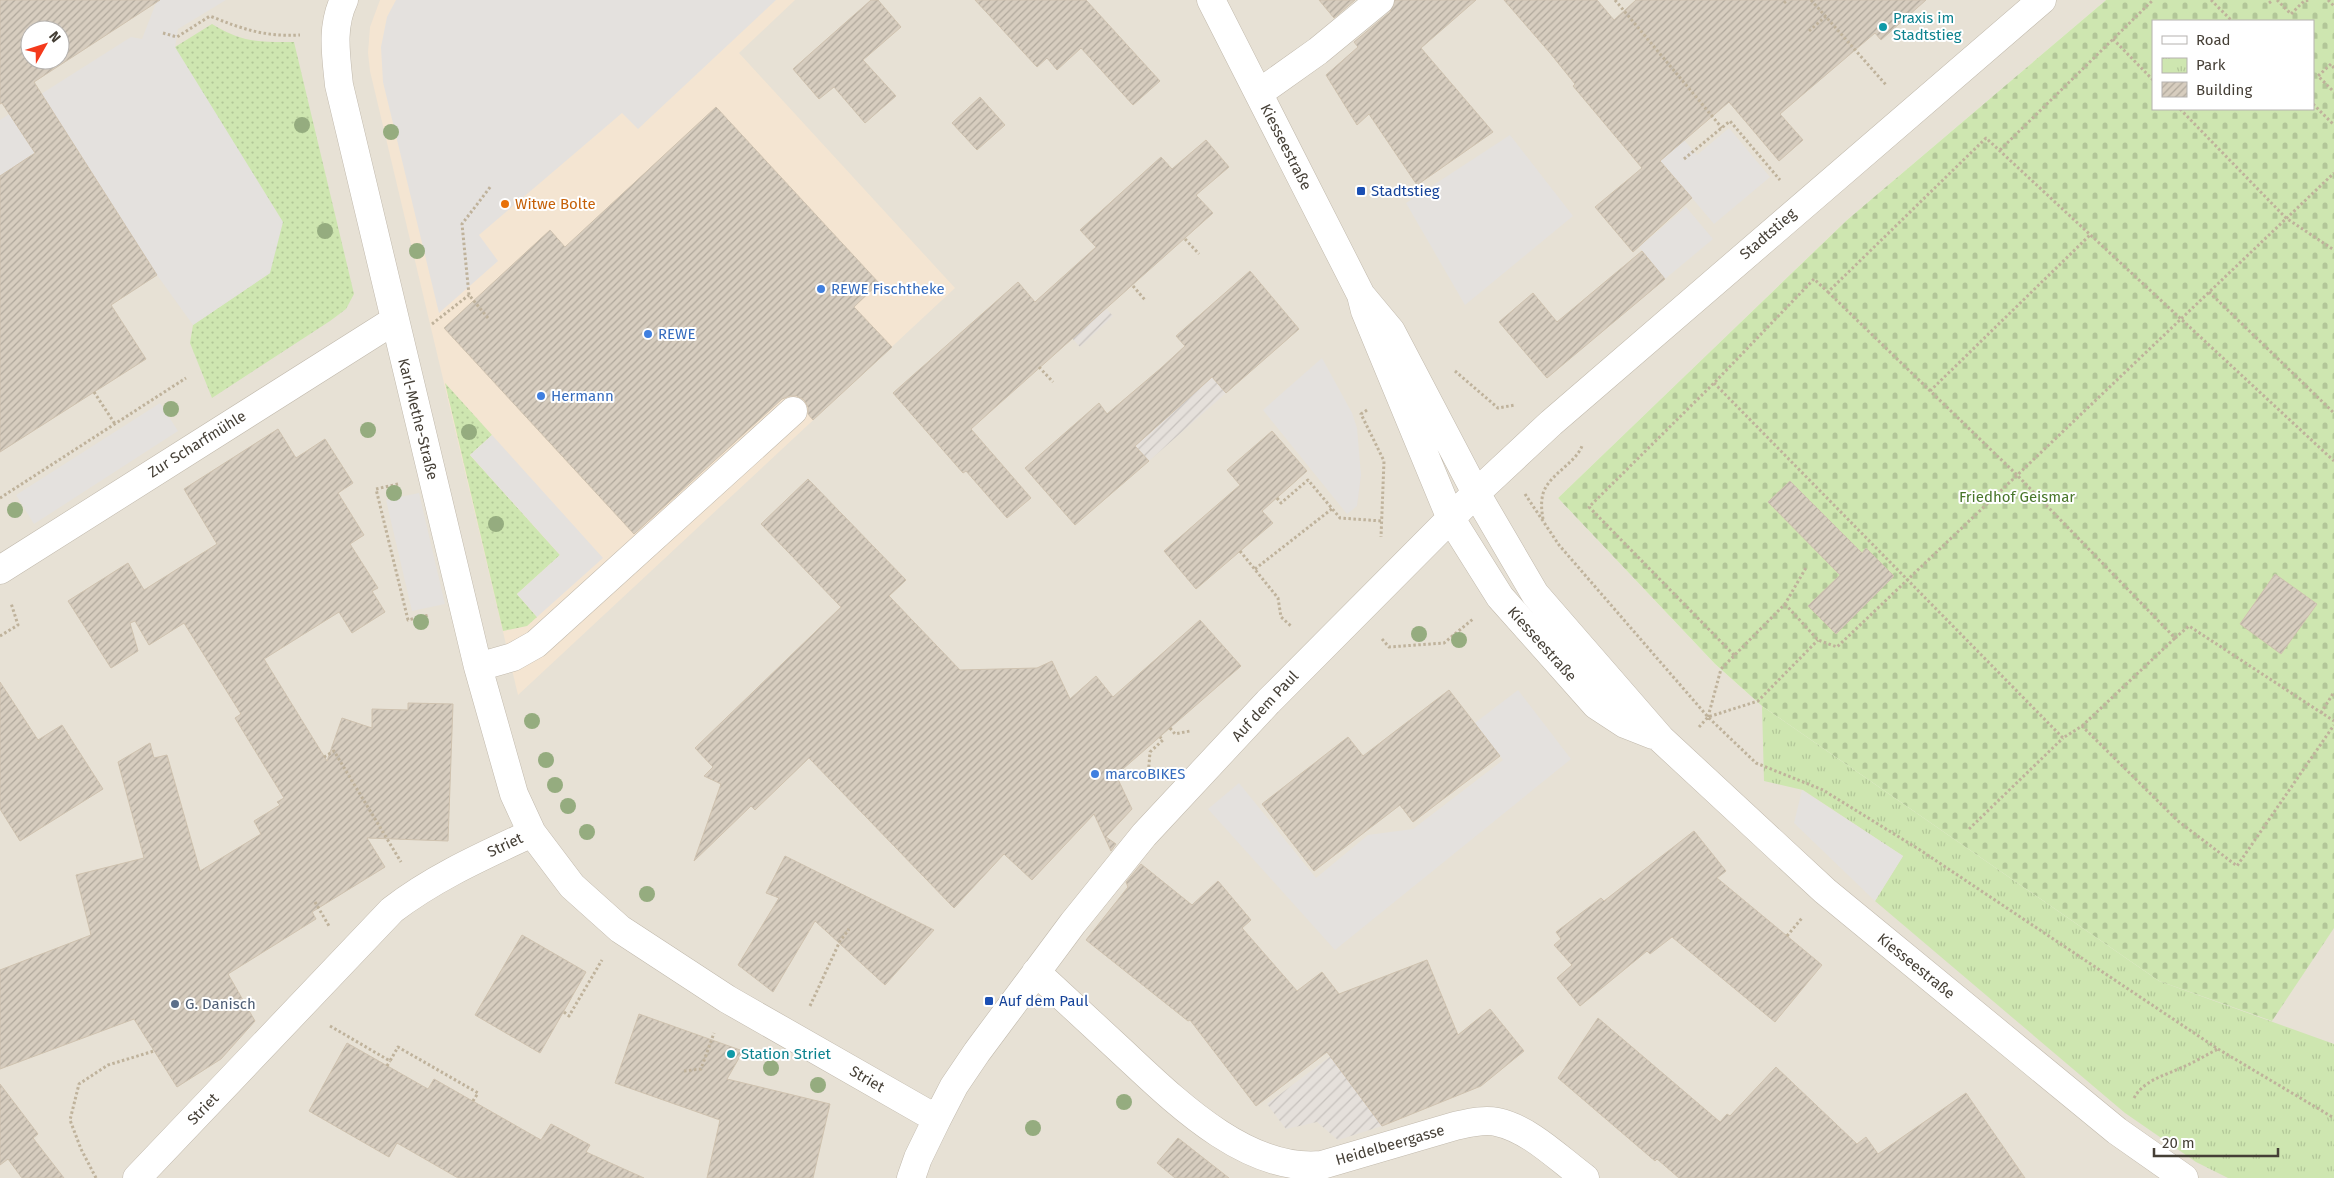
<svg xmlns="http://www.w3.org/2000/svg" width="2334" height="1178" font-family="'Fira Sans',sans-serif">
<defs>
<pattern id="industrial-furrows" width="10" height="10" patternUnits="userSpaceOnUse" patternTransform="scale(1.25)"><rect width="10" height="10" fill="#e5e0db"/><path d="M-1 1l2-2M0 10L10 0M9 11l2-2" fill="none" stroke="#c6c1bd"/></pattern>
<pattern id="grass-dots" width="8" height="8" patternUnits="userSpaceOnUse" patternTransform="scale(1.25)"><rect width="8" height="8" fill="#cee6b0"/><path d="M2 2h.1M6 6h.1" fill="none" stroke="#b2c698" stroke-width="1.8" stroke-linecap="round"/></pattern>
<pattern id="cemetery-stones" width="16" height="16" patternUnits="userSpaceOnUse" patternTransform="scale(1.25)"><rect width="16" height="16" fill="#cee6b0"/><path d="M2 7V4a2 2 0 0 1 4 0v3zM10 15v-3a2 2 0 0 1 4 0v3z" fill="#b2c698"/></pattern>
<pattern id="park-tufts" width="24" height="20" patternUnits="userSpaceOnUse" patternTransform="scale(1.25)"><rect width="24" height="20" fill="#cee6b0"/><path d="M3 7l-1-3M5 7V3M7 7l1-3M15 17l-1-3M17 17v-4M19 17l1-3" fill="none" stroke="#b2c698"/></pattern>
<pattern id="building-hatch" width="6" height="6" patternUnits="userSpaceOnUse" patternTransform="scale(1.25)"><rect width="6" height="6" fill="#d7cdbf"/><path d="M-1 1l2-2M0 6l6-6M5 7l2-2" fill="none" stroke="#b0a89c"/></pattern>
</defs>
<rect width="100%" height="100%" fill="#f3efe6"/>
<path fill="#e7e1d5" fill-rule="evenodd" d="M 0,0 L 2106,0 L 1847,220 L 1558,498 L 1715,664 L 1762,706 L 2159,981 L 2334,926 L 2334,1178 L 0,1178 ZM 30,30 L 60,30 L 60,60 L 30,60 Z"/>
<path fill="#f4e5d2" d="M 380,0 L 795,0 L 739,53 L 955,288 L 518,695 L 370,71 L 368,53 L 370,27 Z"/>
<path fill="url(#industrial-furrows)" d="M 1071,270 L 1113,316 L 1080,347 L 1037,300 Z
M 1186,347 L 1226,393 L 1149,461 L 1135,445 Z
M 1375,1023 L 1382,1126 L 1338,1140 L 1317,1122 L 1286,1129 L 1267,1104 Z"/>
<path fill="url(#grass-dots)" d="M 212,24 C 243,43 258,42 294,42 L 354,294 L 346,309 L 330,321 L 212,398 L 190,343 L 193,325 L 270,273 L 175,47 Z
M 445,383 L 492,435 L 470,455 L 560,555 L 517,594 L 537,617 L 527,626 L 503,631 Z"/>
<path fill="url(#cemetery-stones)" fill-rule="evenodd" d="M 2106,0 L 2334,0 L 2334,928 L 2272,1021 L 2159,981 L 1762,706 L 1715,664 L 1558,498 L 1847,220 ZM 2153,21 L 2313,21 L 2313,109 L 2153,109 Z"/>
<path fill="url(#park-tufts)" d="M 1762,706 L 2159,981 L 2334,1044 L 2334,1178 L 2228,1178 L 2196,1162 L 2125,1113 L 1875,901 L 1903,856 L 1803,790 L 1764,781 Z"/>
<path fill="#e4e1de" d="M 155,0 L 226,0 L 178,29 L 175,47 L 283,222 L 270,273 L 193,325 L 157,275 L 66,134 L 0,176 L 0,120 L 131,37 L 142,39 L 156,3 Z
M 396,0 L 776,0 L 638,129 L 622,113 L 479,235 L 498,261 L 439,313 L 383,82 L 381,47 L 387,17 Z
M 1729,128 L 1770,177 L 1714,224 L 1660,160 L 1684,140 L 1697,155 Z
M 1510,135 L 1573,216 L 1465,305 L 1406,203 Z
M 1686,207 L 1713,239 L 1665,279 L 1639,247 Z
M 1322,358 L 1352,413 L 1357,428 L 1361,475 L 1357,506 L 1347,514 L 1263,410 Z
M 160,403 L 178,431 L 34,524 L 16,495 Z
M 492,435 L 603,558 L 537,617 L 517,594 L 560,555 L 470,455 Z
M 419,493 L 445,604 L 412,611 L 386,500 Z
M 1518,690 L 1571,759 L 1335,950 L 1208,809 L 1239,783 L 1316,878 L 1368,835 L 1413,829 L 1503,760 L 1475,723 Z
M 1802,790 L 1903,856 L 1875,901 L 1794,823 Z"/>
<path fill="url(#building-hatch)" stroke="#cfc2af" fill-rule="evenodd" d="M 0,0 L 160,0 L 34,82 L 157,275 L 111,305 L 146,359 L 0,452 L 0,176 L 35,153 L 2,103 L 0,104 ZM 30,30 L 60,30 L 60,60 L 30,60 Z
M 871,0 L 878,0 L 901,27 L 863,60 L 896,96 L 865,123 L 834,87 L 819,99 L 793,69 Z
M 975,0 L 1086,0 L 1160,81 L 1133,105 L 1081,48 L 1057,70 L 1047,58 L 1037,67 Z
M 1319,0 L 1355,0 L 1334,18 Z
M 1395,0 L 1476,0 L 1421,48 L 1493,132 L 1417,185 L 1369,114 L 1357,125 L 1326,75 L 1358,47 L 1354,42 L 1390,12 Z
M 1504,0 L 1597,0 L 1614,20 L 1636,0 L 1926,0 L 1881,40 L 1875,33 L 1780,114 L 1803,140 L 1779,161 L 1729,102 L 1660,161 L 1692,198 L 1633,252 L 1595,207 L 1642,168 L 1573,86 L 1575,84 L 1550,53 Z
M 980,97 L 1005,125 L 977,150 L 952,123 Z
M 716,107 L 879,283 L 854,307 L 892,347 L 813,420 L 808,414 L 808,407 L 804,400 L 797,396 L 790,396 L 782,399 L 634,534 L 444,328 L 550,230 L 565,247 Z
M 1206,140 L 1229,167 L 1196,195 L 1213,213 L 971,429 L 1031,498 L 1007,518 L 966,471 L 963,473 L 893,393 L 1018,282 L 1035,302 L 1096,247 L 1080,230 L 1161,157 L 1172,169 Z
M 1642,251 L 1665,279 L 1547,378 L 1499,322 L 1533,293 L 1557,322 Z
M 1250,271 L 1299,329 L 1226,393 L 1212,377 L 1135,446 L 1149,461 L 1075,525 L 1025,468 L 1099,403 L 1107,414 L 1160,369 L 1185,346 L 1176,336 Z
M 278,429 L 296,458 L 325,439 L 353,483 L 338,493 L 364,535 L 350,544 L 378,588 L 372,591 L 385,612 L 352,633 L 339,612 L 264,659 L 327,761 L 342,718 L 372,728 L 372,709 L 408,710 L 408,703 L 453,704 L 448,841 L 367,838 L 385,867 L 312,912 L 316,919 L 228,974 L 255,1021 L 221,1059 L 177,1087 L 134,1019 L 0,1069 L 0,970 L 91,935 L 76,875 L 144,858 L 118,762 L 150,743 L 154,758 L 167,755 L 200,871 L 261,834 L 254,821 L 280,805 L 277,802 L 284,798 L 235,718 L 241,714 L 184,623 L 149,645 L 135,621 L 130,623 L 138,651 L 111,668 L 68,601 L 128,563 L 144,590 L 217,544 L 184,489 Z
M 1272,431 L 1307,471 L 1262,511 L 1273,523 L 1196,589 L 1164,551 L 1240,485 L 1227,470 Z
M 808,479 L 906,580 L 889,596 L 960,670 L 1037,668 L 1052,661 L 1070,699 L 1096,676 L 1113,697 L 1200,620 L 1241,666 L 1116,775 L 1132,809 L 1106,837 L 1116,844 L 1111,851 L 1094,814 L 1032,880 L 1004,854 L 954,908 L 809,758 L 755,810 L 751,806 L 694,861 L 721,784 L 704,776 L 713,767 L 695,748 L 841,607 L 761,524 Z
M 1790,481 L 1862,553 L 1866,548 L 1894,576 L 1836,634 L 1808,606 L 1840,575 L 1768,502 Z
M 2275,574 L 2317,604 L 2281,654 L 2240,624 Z
M 0,682 L 38,740 L 62,725 L 103,789 L 20,841 L 0,809 Z
M 1449,690 L 1500,756 L 1413,822 L 1400,805 L 1314,871 L 1262,804 L 1348,737 L 1363,756 Z
M 1694,831 L 1726,871 L 1717,878 L 1822,965 L 1775,1022 L 1672,937 L 1650,954 L 1647,951 L 1580,1006 L 1557,978 L 1572,965 L 1554,945 L 1561,939 L 1556,932 L 1601,898 L 1604,901 Z
M 785,856 L 934,930 L 885,985 L 815,921 L 773,992 L 738,965 L 779,898 L 766,893 Z
M 1141,864 L 1192,905 L 1218,881 L 1251,920 L 1242,928 L 1297,991 L 1322,972 L 1339,994 L 1427,960 L 1458,1035 L 1490,1009 L 1524,1051 L 1481,1086 L 1382,1126 L 1327,1052 L 1256,1106 L 1190,1020 L 1188,1021 L 1086,940 L 1128,887 L 1126,882 Z
M 522,935 L 586,972 L 540,1053 L 475,1015 Z
M 639,1014 L 743,1051 L 727,1079 L 830,1104 L 813,1178 L 707,1178 L 720,1120 L 615,1083 Z
M 1598,1018 L 1720,1122 L 1727,1114 L 1730,1116 L 1776,1067 L 1857,1144 L 1866,1137 L 1878,1154 L 1966,1093 L 2025,1178 L 1679,1178 L 1657,1159 L 1655,1161 L 1558,1078 Z
M 347,1043 L 428,1089 L 434,1079 L 541,1140 L 551,1124 L 590,1145 L 586,1152 L 644,1178 L 458,1178 L 397,1143 L 389,1157 L 309,1111 Z
M 0,1084 L 38,1134 L 33,1138 L 64,1178 L 22,1178 L 8,1159 L 0,1165 Z
M 1178,1138 L 1229,1178 L 1175,1178 L 1157,1163 Z"/>
<g fill="none" stroke-linecap="round" stroke-linejoin="round">
<g stroke="#c1b9ac" stroke-width="29">
<path id="minor" d="M 344,0 C 331,27 336,55 339,85 L 478,667 L 514,794 L 532,833
M 1211,0 L 1361,295 L 1365,311 L 1451,519 L 1500,597 L 1596,705 L 1625,724 L 1653,735
M 1259,93 L 1318,51 L 1380,0
M 1361,295 L 1391,331 L 1476,493 L 1535,594 L 1661,739 L 1825,891 L 2117,1131 L 2184,1178
M 0,570 L 395,320
M 478,667 L 513,657 L 536,644 L 793,411
M 1036,972 C 1063,997 1090,1022 1117,1047 C 1170,1096 1244,1173 1322,1165 L 1455,1126 C 1469,1123 1484,1119 1497,1122 C 1530,1129 1559,1159 1585,1178
M 137,1178 L 392,910 C 435,877 483,856 532,833 L 572,886 L 620,929 L 727,999 L 937,1119
M 911,1178 L 918,1158 L 937,1119 L 954,1086 L 977,1052 L 1073,923 L 1144,835 L 1268,702 L 1476,493 L 1551,423 L 2042,0"/>
</g>
<path stroke="#bfb29b" stroke-width="3" stroke-dasharray="2.5 2.5" stroke-linecap="butt" d="M 1615,0 L 1722,128
M 1811,0 L 1887,86
M 2211,0 L 2232,21
M 2277,0 L 2291,14 L 2304,1 L 2310,0
M 2328,0 L 2334,6
M 1784,3 L 1787,0
M 2269,3 L 2273,0
M 1809,31 L 1826,16
M 163,33 L 177,37 L 210,16 C 242,29 265,37 300,35
M 2113,39 L 2153,80
M 2334,68 L 2331,64 L 2318,76 L 2334,92
M 2313,104 L 2334,125
M 2180,109 L 2286,218 L 2334,250
M 2000,150 L 2153,0
M 1684,159 L 1730,121 L 1780,180
M 1185,239 L 1199,254
M 1133,286 L 1145,300
M 1828,292 L 2017,475 L 2175,638 L 2189,626 L 2334,721
M 2209,292 L 2334,413
M 488,318 L 469,295 L 462,224 L 491,186
M 432,324 L 469,295
M 1039,367 L 1053,382
M 1455,371 L 1498,408 L 1515,405
M 1714,383 L 2063,738 L 2082,726 L 2178,821 L 2237,866 L 2334,725
M 1930,391 L 2090,235
M 94,392 L 115,424
M 1367,410 L 1361,414 L 1384,461 L 1381,537
M 398,484 L 376,489 L 408,620 L 429,615
M 1525,494 L 1559,545 L 1708,717 L 1756,763 L 1823,790 L 1920,850 L 2218,1049 L 2334,1118
M 0,498 L 186,378
M 1277,498 L 1281,503 L 1308,480 L 1340,518 L 1382,521
M 1543,519 C 1542,513 1541,506 1542,499 C 1544,476 1574,466 1582,446
M 1240,551 L 1278,598 L 1281,617 L 1292,627
M 1255,569 L 1333,508
M 1785,604 L 1818,640 L 1837,647 L 2334,173
M 0,636 L 18,625 L 11,603
M 1382,639 L 1389,647 L 1444,643 L 1473,619
M 1734,655 L 1589,507 L 1714,383 L 1814,279 L 1828,292 L 1986,138 L 2334,461
M 2321,713 L 2334,692
M 1708,717 L 1721,669 L 1785,604 L 1807,566
M 2082,726 L 2175,638
M 1699,727 L 1708,717 L 1758,701 L 1818,640
M 1170,728 L 1175,734 L 1190,731
M 324,757 L 334,751 L 401,862
M 1148,777 L 1150,752 L 1163,740 L 1160,737
M 1969,829 L 2063,738
M 315,902 L 329,926
M 1787,936 L 1802,918
M 810,1006 L 840,941 L 849,929
M 564,1012 L 569,1016 L 602,960
M 330,1026 L 390,1061 L 398,1047 L 478,1093 L 473,1101
M 387,1066 L 390,1061
M 684,1071 L 701,1069 L 714,1033
M 2134,1098 C 2144,1080 2164,1076 2183,1067 C 2195,1062 2206,1055 2218,1049
M 96,1178 L 81,1149 L 70,1120 L 79,1084 L 108,1065 L 154,1051"/>
<use href="#minor" stroke="#fff" stroke-width="28"/>
</g>
<g fill="#95ac7f">
<circle cx="302" cy="125" r="8"/>
<circle cx="391" cy="132" r="8"/>
<circle cx="325" cy="231" r="8"/>
<circle cx="417" cy="251" r="8"/>
<circle cx="171" cy="409" r="8"/>
<circle cx="368" cy="430" r="8"/>
<circle cx="469" cy="432" r="8"/>
<circle cx="394" cy="493" r="8"/>
<circle cx="15" cy="510" r="8"/>
<circle cx="496" cy="524" r="8"/>
<circle cx="421" cy="622" r="8"/>
<circle cx="1419" cy="634" r="8"/>
<circle cx="1459" cy="640" r="8"/>
<circle cx="532" cy="721" r="8"/>
<circle cx="546" cy="760" r="8"/>
<circle cx="555" cy="785" r="8"/>
<circle cx="568" cy="806" r="8"/>
<circle cx="587" cy="832" r="8"/>
<circle cx="647" cy="894" r="8"/>
<circle cx="771" cy="1068" r="8"/>
<circle cx="818" cy="1085" r="8"/>
<circle cx="1124" cy="1102" r="8"/>
<circle cx="1033" cy="1128" r="8"/>
</g>
<g fill="#0f9aa8" stroke="#fff" stroke-width="2">
<circle cx="1883" cy="27" r="5"/>
<circle cx="731" cy="1054" r="5"/>
</g>
<g fill="#1a4fb4" stroke="#fff" stroke-width="2">
<rect x="1356" y="186" width="10" height="10" rx="2.5"/>
<rect x="984" y="996" width="10" height="10" rx="2.5"/>
</g>
<circle fill="#e8710a" stroke="#fff" stroke-width="2" cx="505" cy="204" r="5"/>
<g fill="#3f7fe0" stroke="#fff" stroke-width="2">
<circle cx="821" cy="289" r="5"/>
<circle cx="648" cy="334" r="5"/>
<circle cx="541" cy="396" r="5"/>
<circle cx="1095" cy="774" r="5"/>
</g>
<circle fill="#5c6f8a" stroke="#fff" stroke-width="2" cx="175" cy="1004" r="5"/>
<g text-anchor="middle" stroke-width="4" stroke-linejoin="round" paint-order="stroke">
<g font-size="15" fill="#0d838f" stroke="#fff" text-anchor="start">
<text x="1893" y="23">Praxis im<tspan x="1893" dy="17">Stadtstieg</tspan></text>
<text x="741" y="1059">Station Striet</text>
</g>
<g font-size="15" fill="#453f36" stroke="#fff">
<text transform="translate(1286 147) rotate(63)" y="5">Kiesseestraße</text>
<text transform="translate(1768 234) rotate(-41)" y="5">Stadtstieg</text>
<text transform="translate(418 419) rotate(76)" y="5">Karl-Methe-Straße</text>
<text transform="translate(197 444) rotate(-32)" y="5">Zur Scharfmühle</text>
<text transform="translate(1542 644) rotate(48)" y="5">Kiesseestraße</text>
<text transform="translate(1265 706) rotate(-47)" y="5">Auf dem Paul</text>
<text transform="translate(505 845) rotate(-25)" y="5">Striet</text>
<text transform="translate(1916 966) rotate(39)" y="5">Kiesseestraße</text>
<text transform="translate(867 1079) rotate(30)" y="5">Striet</text>
<text transform="translate(203 1109) rotate(-46)" y="5">Striet</text>
<text transform="translate(1390 1145) rotate(-16)" y="5">Heidelbeergasse</text>
</g>
<g font-size="15" fill="#164399" stroke="#fff" text-anchor="start">
<text x="1371" y="196">Stadtstieg</text>
<text x="999" y="1006">Auf dem Paul</text>
</g>
<g font-size="15" fill="#c56008" stroke="#fff" text-anchor="start">
<text x="515" y="209">Witwe Bolte</text>
</g>
<g font-size="15" fill="#366cbe" stroke="#fff" text-anchor="start">
<text x="831" y="294">REWE Fischtheke</text>
<text x="658" y="339">REWE</text>
<text x="551" y="401">Hermann</text>
<text x="1105" y="779">marcoBIKES</text>
</g>
<g font-size="15" fill="#48762a" stroke="#fff">
<text x="2017" y="502">Friedhof Geismar</text>
</g>
<g font-size="15" fill="#4e5e75" stroke="#fff" text-anchor="start">
<text x="185" y="1009">G. Danisch</text>
</g>
</g>
<rect x="2152" y="20" width="162" height="90" fill="#ffffff" stroke="#b5b2af"/>
<rect x="2162" y="36" width="25" height="8" fill="#ffffff" stroke="#b5b2af"/>
<text x="2196" y="45" font-size="15" fill="#453f36">Road</text>
<rect x="2162" y="58" width="25" height="15" fill="url(#park-tufts)" stroke="#b5b2af"/>
<text x="2196" y="70" font-size="15" fill="#453f36">Park</text>
<rect x="2162" y="82" width="25" height="15" fill="url(#building-hatch)" stroke="#b5b2af"/>
<text x="2196" y="95" font-size="15" fill="#453f36">Building</text>
<g transform="translate(45 45) rotate(51)"><circle r="24" fill="#ffffff" stroke="#b5b2af"/>
<path d="M0-4L9 19L0 12L-9 19Z" fill="#f43a1c"/>
<text y="-8" font-size="14" font-weight="bold" text-anchor="middle" fill="#453f36">N</text>
</g>
<path d="M2154 1148v8h124v-8" fill="none" stroke="#453f36" stroke-width="2.5"/>
<text x="2162" y="1148" font-size="15" fill="#453f36" stroke="#ffffff" stroke-width="4" paint-order="stroke">20 m</text>
</svg>
